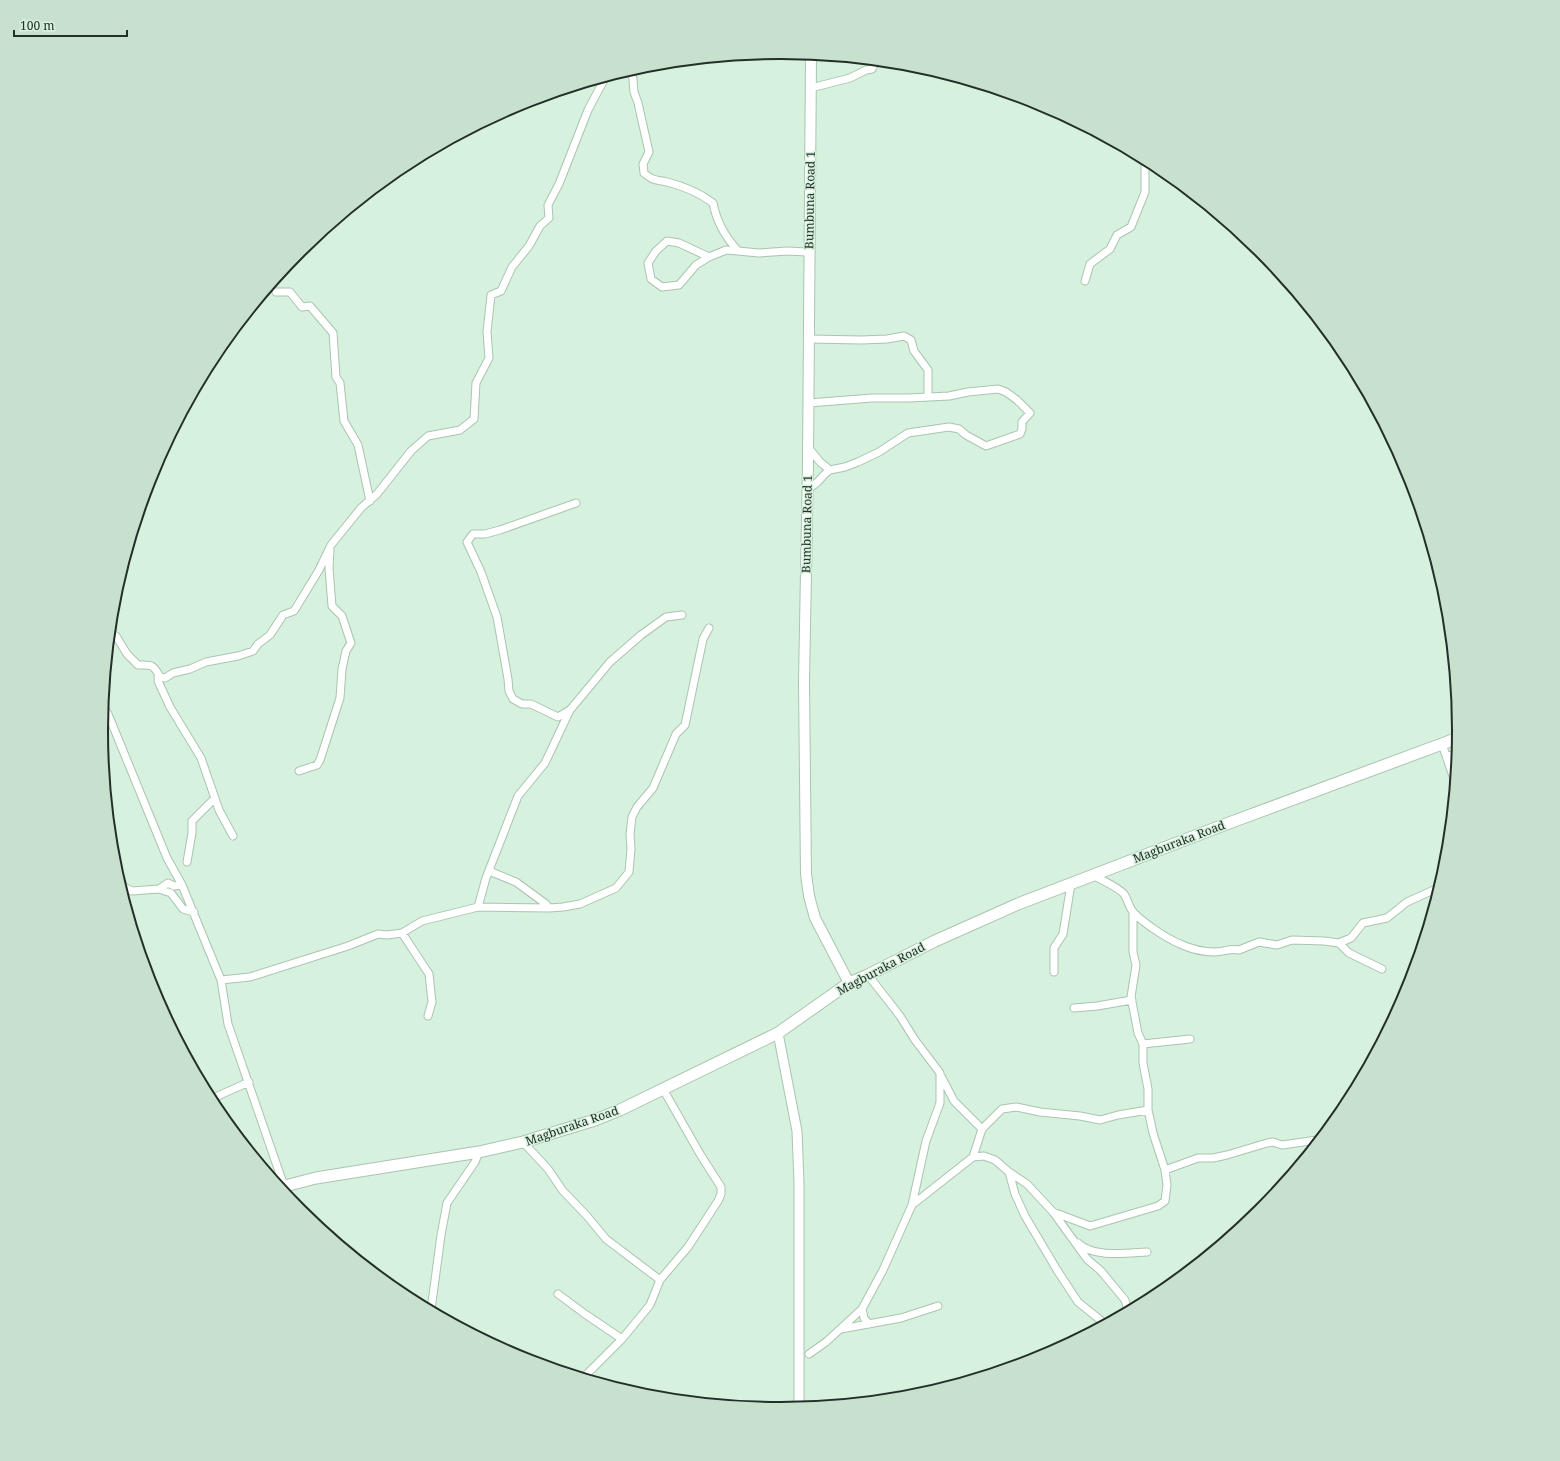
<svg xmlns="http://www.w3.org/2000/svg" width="1560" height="1461" font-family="'Noto Serif',serif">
<rect width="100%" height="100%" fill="#d6f1dd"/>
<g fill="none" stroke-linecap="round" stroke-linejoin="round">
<g stroke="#aac4b1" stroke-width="9">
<path id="minor" d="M 630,70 L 633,79 L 634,92 L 638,103 L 649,152 L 643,164 L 644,173 C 654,182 656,179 667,182 C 683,186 701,194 713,203 C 717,223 725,236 738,251 L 726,250 L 709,257 L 696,265 L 679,285 L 662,287 L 651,279 L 648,263 L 656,251 L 667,241 L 679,243 L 709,257
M 811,88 L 850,78 L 866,70 L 872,69 L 876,61
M 738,251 L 759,253 L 787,251 L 807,252 L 809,258
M 1085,281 L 1090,264 L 1110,249 L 1117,235 L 1131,227 L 1145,192 L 1145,160
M 276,292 L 290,292 L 302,307 L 310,306 L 333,333 L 336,377 L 340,383 L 344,421 L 358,445 L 370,501
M 809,339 L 861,340 L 887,339 L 904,336 L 911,340 L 914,351 L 928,370 L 928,397
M 808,447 L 820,462 L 830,470 L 845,467 L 858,462 L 879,452 L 908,433 L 949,427 L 959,429 L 966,435 L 986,446 L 1020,434 L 1022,429 L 1022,422 L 1030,413 L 1017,400 L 1006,392 L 998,389 L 968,392 L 949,396 L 909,398 L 872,398 L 809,403
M 808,488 C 819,485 821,475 830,470
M 110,640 L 116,636 L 127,654 L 138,665 C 150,665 152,663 159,675 L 158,681 L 170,707 L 201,758 L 219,810 L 233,836
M 158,677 L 165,678 L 173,673 L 190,669 L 206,662 L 238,656 L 253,651 L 258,644 L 270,635 L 283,615 L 294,611 L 319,570 L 331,545 L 361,508 L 377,494 L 411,451 L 428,436 L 460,430 L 474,419 L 476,383 L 489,358 L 487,332 L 491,295 L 501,291 L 512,267 L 529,246 L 540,226 L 549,218 L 548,205 L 559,184 L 588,110 L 605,78
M 104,708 L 108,714 L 167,858 L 182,885 L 221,980 L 228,1024 L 284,1186
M 570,710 L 558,717 L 531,704 L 522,704 L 513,699 L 509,691 L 508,679 L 497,617 L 481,572 L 467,542 L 473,534 L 485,534 L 500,530 L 576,503
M 1442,744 L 1454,779
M 1446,755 L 1456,757
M 299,771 L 317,765 L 320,760 L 340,698 L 342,669 L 346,651 L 351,643 L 342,616 L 332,606 L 329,568 L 330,550
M 187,862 L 192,833 L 192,821 L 215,798
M 489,871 L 516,882 L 546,904 L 549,908 L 563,907 L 580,904 L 616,888 L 629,872 L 631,849 L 630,834 L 632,817 L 637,807 L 653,788 L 676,734 L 685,725 L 703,639 L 709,628
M 1093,875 C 1101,880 1118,887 1124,894 C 1128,900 1129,908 1134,913 C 1145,924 1166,938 1180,944 C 1191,949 1203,952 1215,952 C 1224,952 1230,948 1239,950 L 1259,942 L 1277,945 L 1292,940 L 1324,941 L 1339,943 L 1349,953 L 1382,969
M 122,886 L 132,891 L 159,889 L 168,883 L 174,886 L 182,885
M 159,889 L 171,893 L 183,909 L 194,912
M 478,907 L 549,908
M 402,933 L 429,974 L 432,1002 L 428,1016
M 1339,943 L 1351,938 L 1363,923 L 1387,918 L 1407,902 L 1438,888
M 1054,972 L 1054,948 L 1063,934 L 1071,884
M 221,980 L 250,977 L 348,946 L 378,934 L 387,935 L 402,933 L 422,921 L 478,907 L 486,878 L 518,796 L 545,763 L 570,710 L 610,662 L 641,635 L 666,617 L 682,615
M 1074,1008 L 1097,1006 L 1132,1000
M 1143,1044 L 1190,1039
M 941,1076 L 954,1101 L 982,1129
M 211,1099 L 249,1082
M 523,1142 L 548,1169 L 563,1191 L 587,1216 L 606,1239 L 660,1280 L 650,1305 L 622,1339 L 584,1377
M 973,1157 L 982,1129 L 1002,1109 L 1016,1107 L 1040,1112 L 1080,1116 L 1100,1120 L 1118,1115 L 1148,1110
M 1165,1170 L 1198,1158 L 1213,1158 L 1227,1155 L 1267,1143 L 1273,1142 L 1282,1145 L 1317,1140
M 1009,1172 L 1027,1184 L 1053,1212 L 1087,1259 L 1101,1271 L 1125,1300 L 1128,1310
M 912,1205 L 973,1157 L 984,1156 L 995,1160 L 1009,1172 L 1015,1194 L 1025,1216 L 1057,1270 L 1078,1302 L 1104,1323
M 1053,1212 L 1090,1226 L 1158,1206 L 1165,1201 L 1167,1185 L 1165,1170 L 1153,1133 L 1148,1110 L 1148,1089 L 1143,1063 L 1143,1044 L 1138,1033 L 1131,997 L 1136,965 L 1133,952 L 1133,913
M 1078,1243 C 1093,1258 1127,1253 1147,1252
M 660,1280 L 688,1247 L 718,1201 L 721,1194 L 721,1187 L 700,1154 L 663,1089
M 558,1294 L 585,1314 L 622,1339
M 862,1309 L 864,1318 L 869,1324
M 431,1310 L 441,1235 L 447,1203 L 475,1162 L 479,1152
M 841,1329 L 901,1318 L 938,1306
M 809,1354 L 826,1342 L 862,1309 L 883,1270 L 912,1205 L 926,1141 L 940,1103 L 940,1073 L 915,1040 L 900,1016 L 868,975"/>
</g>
<g stroke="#aac4b1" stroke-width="11">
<path id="tertiary" d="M 778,1033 L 797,1131 L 799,1183 L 799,1407"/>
</g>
<g stroke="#aac4b1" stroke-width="12">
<path id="secondary" d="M 811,55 L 808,463 L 804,682 L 806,874 L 809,896 L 815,918 L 849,983"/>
</g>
<g stroke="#aac4b1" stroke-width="13">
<path id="primary" d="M 281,1187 L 316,1178 L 479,1152 L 523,1142 L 595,1120 L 620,1110 L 778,1033 L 849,983 L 868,975 L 935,941 L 1018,904 L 1229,823 L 1458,738"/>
</g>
<use href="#minor" stroke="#fff" stroke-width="7"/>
<use href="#tertiary" stroke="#fff" stroke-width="9"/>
<use href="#secondary" stroke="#fff" stroke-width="10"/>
<use href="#primary" stroke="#fff" stroke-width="11"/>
</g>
<g text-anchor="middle" stroke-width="3" stroke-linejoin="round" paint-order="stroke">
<g font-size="12" fill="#242f27" stroke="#d6f1dd">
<text transform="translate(810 200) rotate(-89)" y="4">Bumbuna Road 1</text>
<text transform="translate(807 524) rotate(-89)" y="4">Bumbuna Road 1</text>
<text transform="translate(1179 842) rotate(-21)" y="4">Magburaka Road</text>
<text transform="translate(881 969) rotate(-28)" y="4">Magburaka Road</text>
<text transform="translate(572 1126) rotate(-19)" y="4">Magburaka Road</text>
</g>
</g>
<path d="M0 0H1560V1461H0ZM779 59H781A671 671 0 0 1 1452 730V731A671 671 0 0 1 781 1402H779A671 671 0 0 1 108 731V730A671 671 0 0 1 779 59Z" fill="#c8e1ce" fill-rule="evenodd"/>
<path fill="none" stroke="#242f27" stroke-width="2" d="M779 59H781A671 671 0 0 1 1452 730V731A671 671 0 0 1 781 1402H779A671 671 0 0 1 108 731V730A671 671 0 0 1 779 59Z"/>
<path d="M14 30v6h113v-6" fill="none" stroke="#242f27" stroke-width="2"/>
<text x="20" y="30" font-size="12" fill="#242f27" stroke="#d6f1dd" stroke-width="3" paint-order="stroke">100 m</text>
</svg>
